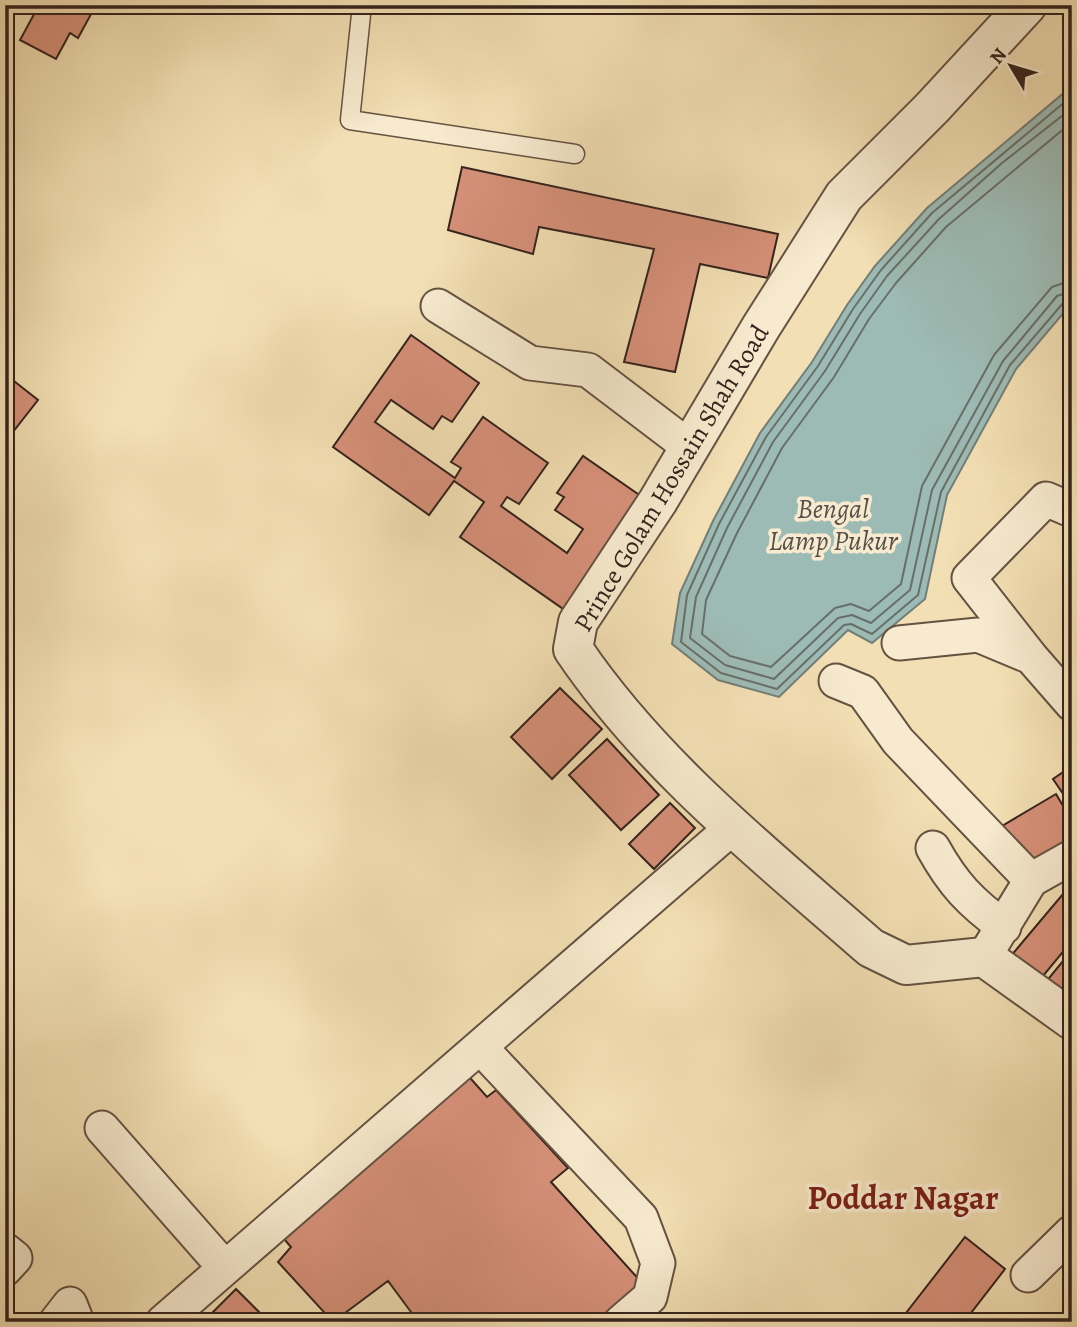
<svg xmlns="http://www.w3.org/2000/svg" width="1077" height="1327" font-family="Alegreya,serif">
<rect width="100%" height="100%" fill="#f2dfb3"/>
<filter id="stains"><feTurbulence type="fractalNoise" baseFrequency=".00286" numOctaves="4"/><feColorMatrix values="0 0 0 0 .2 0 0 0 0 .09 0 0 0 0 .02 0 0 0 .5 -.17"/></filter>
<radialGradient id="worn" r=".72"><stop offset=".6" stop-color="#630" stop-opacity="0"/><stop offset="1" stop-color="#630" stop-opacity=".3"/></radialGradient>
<path fill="#9dbbb5" stroke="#737e78" stroke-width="2" d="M 1072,86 L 1072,303 L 1016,369 L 947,495 L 925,599 L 872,643 L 848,630 L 779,697 L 718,680 L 672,644 L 680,593 L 713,521 L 760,433 L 812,362 L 847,305 L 875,266 L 927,208 Z"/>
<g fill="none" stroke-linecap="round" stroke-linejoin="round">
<path stroke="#686f69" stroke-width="2" d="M 1072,96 L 932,213 L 881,270 L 853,309 L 818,366 L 766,437 L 719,524 L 687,595 L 681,642 L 721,673 L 777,689 L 844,625 L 851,624 L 872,634 L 918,595 L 941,492 L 1010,365 L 1064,302 L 1072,300
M 1072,108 L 1002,163 L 939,219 L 887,276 L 860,314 L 825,371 L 773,442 L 727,528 L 696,597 L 690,638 L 725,665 L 774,679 L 838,618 L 852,615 L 871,623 L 910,590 L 932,490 L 1003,361 L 1057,296 L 1072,291
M 1072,122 L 946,227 L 896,283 L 869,319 L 834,377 L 782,448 L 737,533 L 706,600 L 702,634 L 730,656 L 771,667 L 835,608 L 851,604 L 869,611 L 901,584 L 922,486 L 994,355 L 1052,287 L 1072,280"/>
</g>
<path fill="#d69079" stroke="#34231d" stroke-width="2" d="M 39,5 L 96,5 L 78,38 L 70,33 L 56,59 L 20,40 Z
M 462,167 L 778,234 L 768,278 L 700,264 L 675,372 L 624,362 L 654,249 L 539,227 L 533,254 L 448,230 Z
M 411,335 L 479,383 L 452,422 L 442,416 L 433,429 L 391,400 L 375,422 L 455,478 L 461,468 L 451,462 L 483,417 L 548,463 L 519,504 L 507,497 L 501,506 L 567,553 L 583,529 L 555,510 L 564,497 L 557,493 L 583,456 L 648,501 L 569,613 L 460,537 L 484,502 L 454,481 L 429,515 L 333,447 Z
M 5,374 L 38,400 L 5,442 Z
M 560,688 L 602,729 L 552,779 L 511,737 Z
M 607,739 L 659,795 L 621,830 L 569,775 Z
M 1072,766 L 1072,807 L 1053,779 Z
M 1056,794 L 1072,821 L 1072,839 L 1025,866 L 1002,826 Z
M 670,803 L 695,828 L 654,869 L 629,844 Z
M 1063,894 L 1072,910 L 1072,941 L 1038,982 L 1010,957 Z
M 1072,950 L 1072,997 L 1045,983 Z
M 463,1070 L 487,1097 L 496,1090 L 568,1168 L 551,1182 L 643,1284 L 598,1322 L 399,1322 L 411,1312 L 388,1281 L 333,1322 L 278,1262 L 291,1247 L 278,1232 Z
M 965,1237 L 1005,1269 L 964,1322 L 899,1322 Z
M 236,1289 L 269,1322 L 203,1322 Z
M 5,1305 L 24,1322 L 5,1322 Z"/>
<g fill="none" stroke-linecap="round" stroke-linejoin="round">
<g stroke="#645242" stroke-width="21">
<path id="service" d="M 362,5 L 350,120 L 575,154"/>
</g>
<g stroke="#645242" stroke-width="37">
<path id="minor" d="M 438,306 L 530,363 L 588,370 L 688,446
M 899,643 L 978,635 L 1031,657 L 1072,704
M 1031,657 L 969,578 L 1046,499 L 1069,509 L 1072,506
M 836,681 L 863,692 L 898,741 L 1031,880
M 933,848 C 953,884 970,902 1004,927
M 984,957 L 1031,880 L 1072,857
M 480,1047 L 641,1218 L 658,1263 L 650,1297 L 621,1322
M 102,1128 L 225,1268
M 5,1250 L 15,1258 L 5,1269
M 1028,1275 L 1072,1232
M 56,1322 L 70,1304 L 77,1322
M 163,1322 L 734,826"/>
</g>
<g stroke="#645242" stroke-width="42">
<path id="tertiary" d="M 1027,5 L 932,108 L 844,196 L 761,327 L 658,501 L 578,622 L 573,649 C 652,766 766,856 871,948 L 906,965 L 984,957 L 1072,1020"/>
</g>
<use href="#service" stroke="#f7eace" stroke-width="18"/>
<use href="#minor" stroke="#f7eace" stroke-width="33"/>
<use href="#tertiary" stroke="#f7eace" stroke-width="38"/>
</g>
<g text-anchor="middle" stroke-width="7" stroke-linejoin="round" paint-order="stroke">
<g font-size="26" fill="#34231d" stroke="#f7eace">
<text transform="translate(671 478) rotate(-59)" y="9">Prince Golam Hossain Shah Road</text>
</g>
<g font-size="28" font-style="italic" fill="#54514b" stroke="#f7eace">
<text x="833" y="518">Bengal<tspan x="833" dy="32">Lamp Pukur</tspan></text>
</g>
<g font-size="33" font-weight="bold" fill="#7a1f14" stroke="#f7eace">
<text x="903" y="1209">Poddar Nagar</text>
</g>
</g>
<rect width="1077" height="1327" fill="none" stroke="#f2dfb3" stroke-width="28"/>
<rect x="7" y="7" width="1063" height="1313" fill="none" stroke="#34231d" stroke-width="3.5"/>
<rect x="14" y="14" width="1049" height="1299" fill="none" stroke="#34231d" stroke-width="2"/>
<g transform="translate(1011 66) rotate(308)" stroke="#f7eace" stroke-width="5" paint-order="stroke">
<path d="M0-5L12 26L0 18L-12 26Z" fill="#34231d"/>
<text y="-10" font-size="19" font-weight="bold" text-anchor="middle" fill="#34231d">N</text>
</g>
<rect width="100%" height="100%" filter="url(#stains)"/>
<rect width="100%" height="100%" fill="url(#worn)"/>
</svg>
